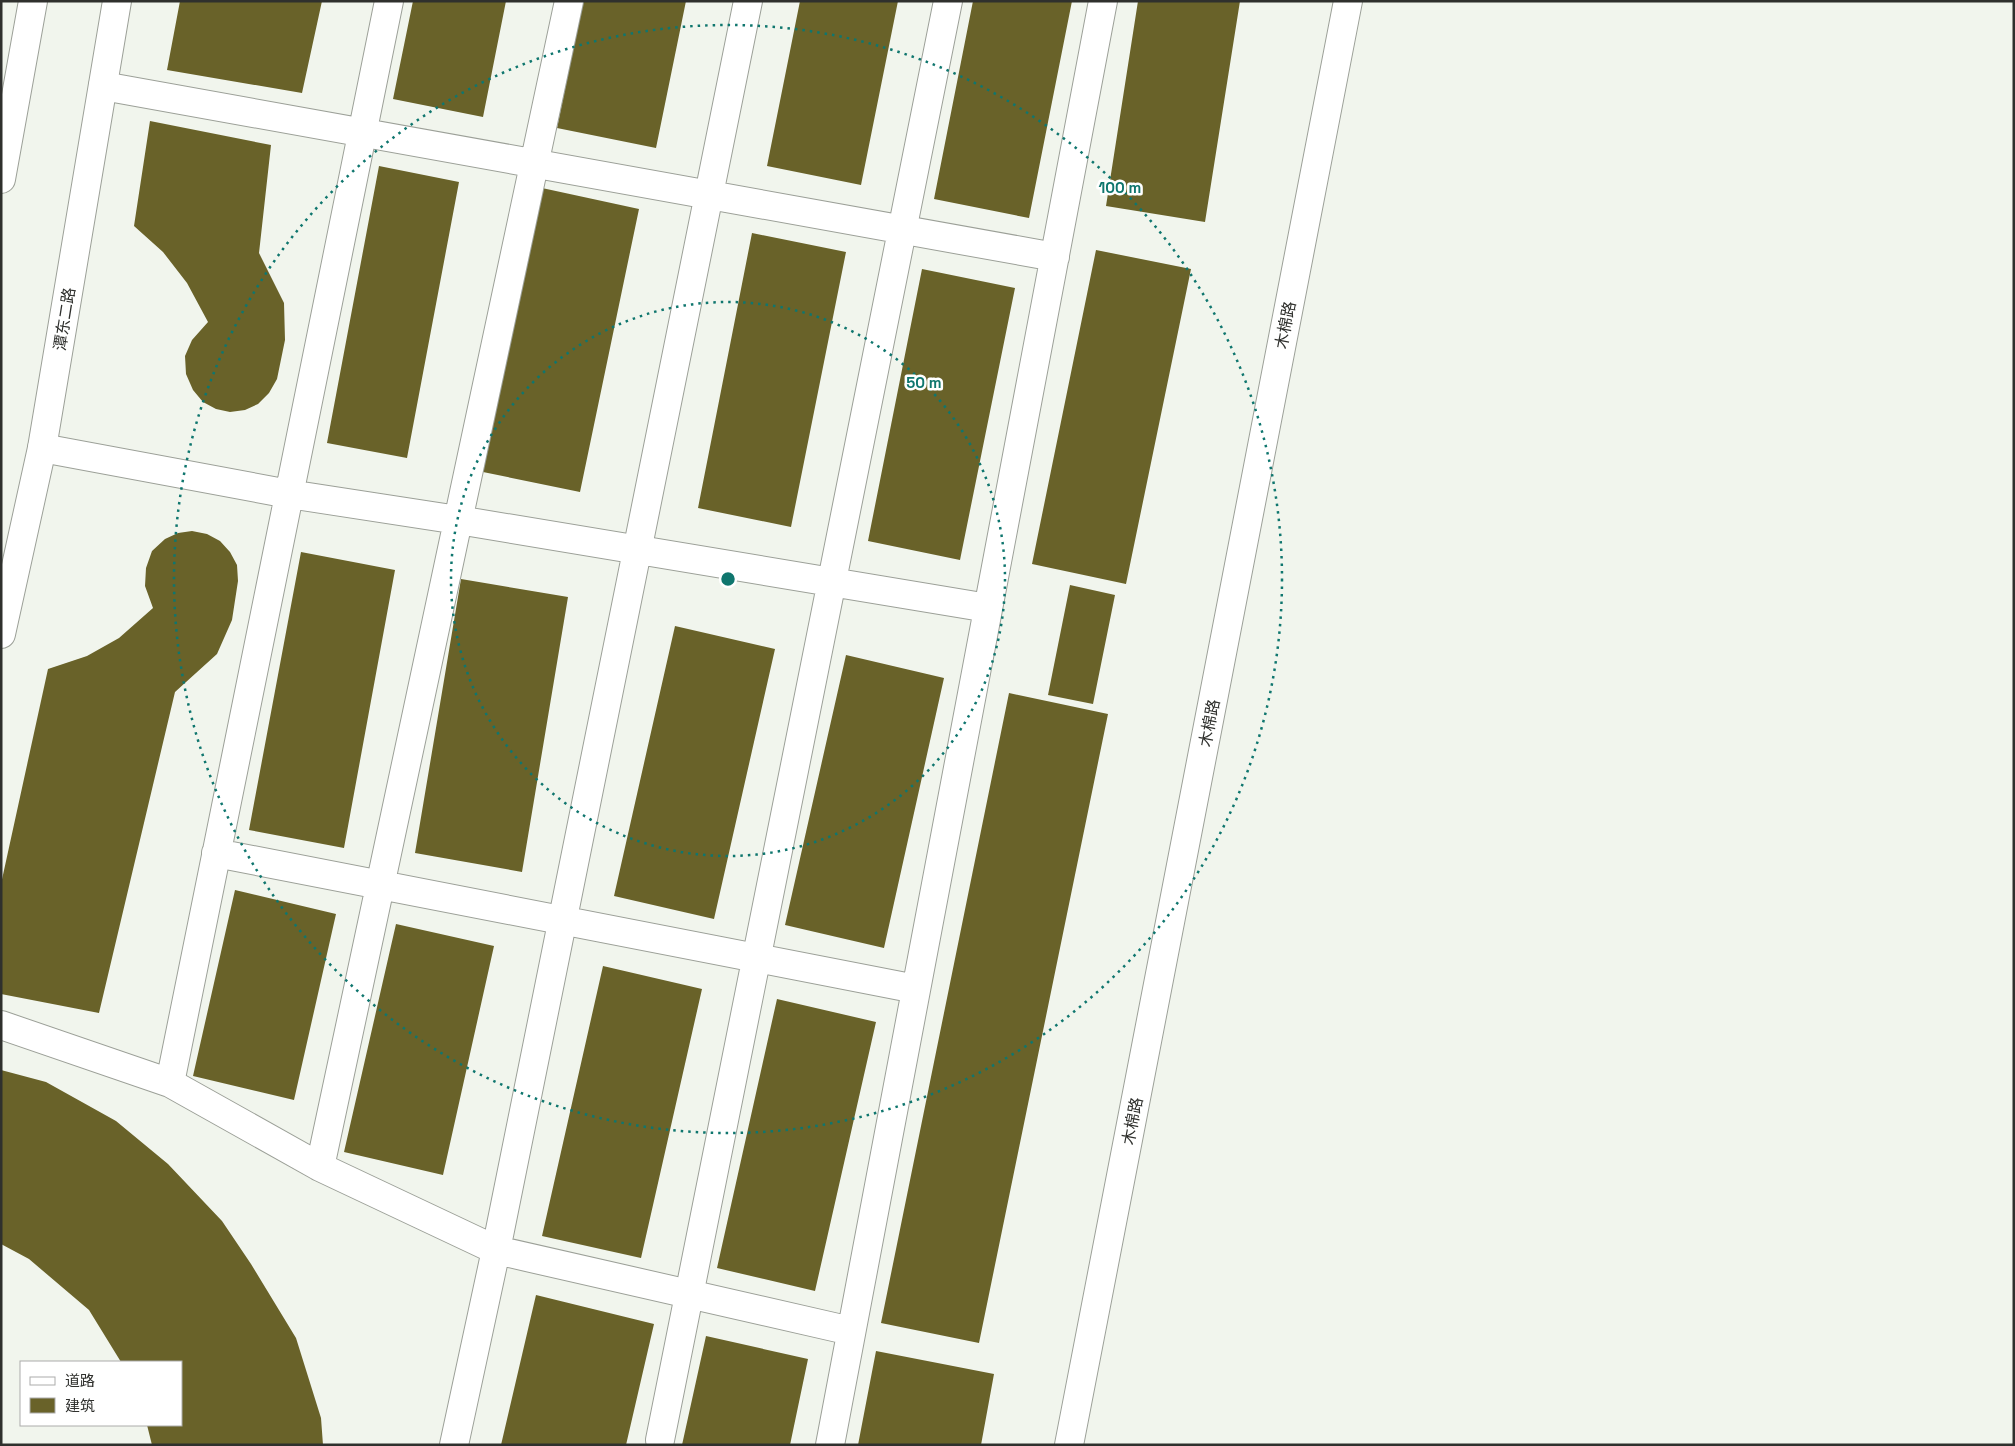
<svg xmlns="http://www.w3.org/2000/svg" width="2015" height="1446" font-family="'Space Grotesk','Noto Sans SC',sans-serif">
<rect width="100%" height="100%" fill="#f1f5ed"/>
<path fill="#696229" d="M 180,1 L 322,1 L 302,93 L 167,70 Z
M 413,1 L 506,1 L 483,117 L 393,99 Z
M 583,1 L 686,1 L 656,148 L 557,128 Z
M 800,1 L 898,1 L 861,185 L 767,166 Z
M 973,1 L 1072,1 L 1029,218 L 934,199 Z
M 1138,1 L 1240,1 L 1205,222 L 1106,206 Z
M 150,121 L 271,145 L 259,253 L 284,303 L 285,340 L 277,379 L 269,393 L 258,404 L 245,410 L 230,412 L 216,409 L 203,402 L 193,390 L 186,374 L 185,356 L 192,340 L 208,322 L 187,283 L 163,252 L 134,226 Z
M 379,166 L 459,182 L 407,458 L 327,443 Z
M 542,188 L 639,209 L 580,492 L 483,472 Z
M 752,233 L 846,252 L 791,527 L 698,508 Z
M 1096,250 L 1191,269 L 1126,584 L 1032,564 Z
M 922,269 L 1015,288 L 960,560 L 868,541 Z
M 192,531 L 207,534 L 220,541 L 230,552 L 237,565 L 238,581 L 232,620 L 217,654 L 175,692 L 99,1013 L 1,994 L 1,884 L 48,669 L 87,656 L 119,638 L 153,608 L 145,586 L 146,568 L 152,551 L 165,539 L 178,533 Z
M 301,552 L 395,570 L 344,848 L 249,830 Z
M 461,579 L 568,597 L 522,872 L 415,853 Z
M 1070,585 L 1115,595 L 1093,704 L 1048,695 Z
M 675,626 L 775,649 L 714,919 L 614,896 Z
M 846,655 L 944,678 L 884,948 L 785,925 Z
M 1009,693 L 1108,714 L 979,1343 L 881,1323 Z
M 235,890 L 336,914 L 294,1100 L 193,1076 Z
M 396,924 L 494,946 L 443,1175 L 344,1152 Z
M 603,966 L 702,989 L 641,1258 L 542,1236 Z
M 777,999 L 876,1022 L 815,1291 L 717,1268 Z
M 1,1070 L 46,1082 L 116,1121 L 168,1164 L 222,1221 L 251,1264 L 296,1338 L 321,1418 L 323,1445 L 152,1445 L 147,1425 L 181,1425 L 181,1362 L 121,1362 L 89,1310 L 29,1259 L 1,1244 Z
M 536,1295 L 654,1324 L 626,1445 L 501,1445 Z
M 706,1336 L 808,1359 L 790,1445 L 682,1445 Z
M 876,1351 L 994,1374 L 981,1445 L 858,1445 Z"/>
<g fill="none" stroke-linecap="round" stroke-linejoin="round">
<g stroke="#9ca098" stroke-width="30">
<path id="minor" d="M 103,86 L 1055,257
M 42,448 L 289,494 L 458,520 L 988,608
M 216,853 L 916,989
M 1,1025 L 170,1083 L 320,1167 L 496,1250 L 851,1331
M 170,1083 L 389,1
M 320,1167 L 569,1
M 660,1440 L 948,1
M 454,1445 L 496,1250 L 748,1
M 830,1445 L 1103,1
M 1069,1445 L 1348,1"/>
</g>
<g stroke="#9ca098" stroke-width="30">
<path id="highway" d="M 1,179 L 33,1
M 1,634 L 42,448 L 117,1"/>
</g>
<use href="#minor" stroke="#fff" stroke-width="28"/>
<use href="#highway" stroke="#fff" stroke-width="28"/>
</g>
<g fill="none" stroke="#0f766e" stroke-width="2.5" stroke-dasharray="2.5 5">
<circle cx="728" cy="579" r="277"/>
<circle cx="728" cy="579" r="554"/>
</g>
<g text-anchor="middle" stroke-width="5" stroke-linejoin="round" paint-order="stroke">
<g font-size="16" fill="#2f302d" stroke="#fff">
<text transform="translate(64 319) rotate(-81)" y="6">潭东二路</text>
<text transform="translate(1285 325) rotate(-79)" y="6">木棉路</text>
<text transform="translate(1209 723) rotate(-79)" y="6">木棉路</text>
<text transform="translate(1132 1121) rotate(-79)" y="6">木棉路</text>
</g>
</g>
<circle cx="728" cy="579" r="8" fill="#0f766e" stroke="#fff" stroke-width="2.5"/>
<g font-size="15" text-anchor="middle" font-weight="bold" fill="#0f766e" stroke="#fff" stroke-width="5" stroke-linejoin="round" paint-order="stroke">
<text x="1120" y="193">100 m</text>
<text x="924" y="388">50 m</text>
</g>
<rect width="2015" height="1446" fill="none" stroke="#2f302d" stroke-width="5"/>
<rect x="20" y="1361" width="162" height="65" fill="#ffffff" stroke="#acacab"/>
<rect x="30" y="1377" width="25" height="8" fill="#ffffff" stroke="#acacab"/>
<text x="65" y="1386" font-size="15" fill="#2f302d">道路</text>
<rect x="30" y="1398" width="25" height="15" fill="#696229" stroke="#acacab"/>
<text x="65" y="1411" font-size="15" fill="#2f302d">建筑</text>
</svg>
